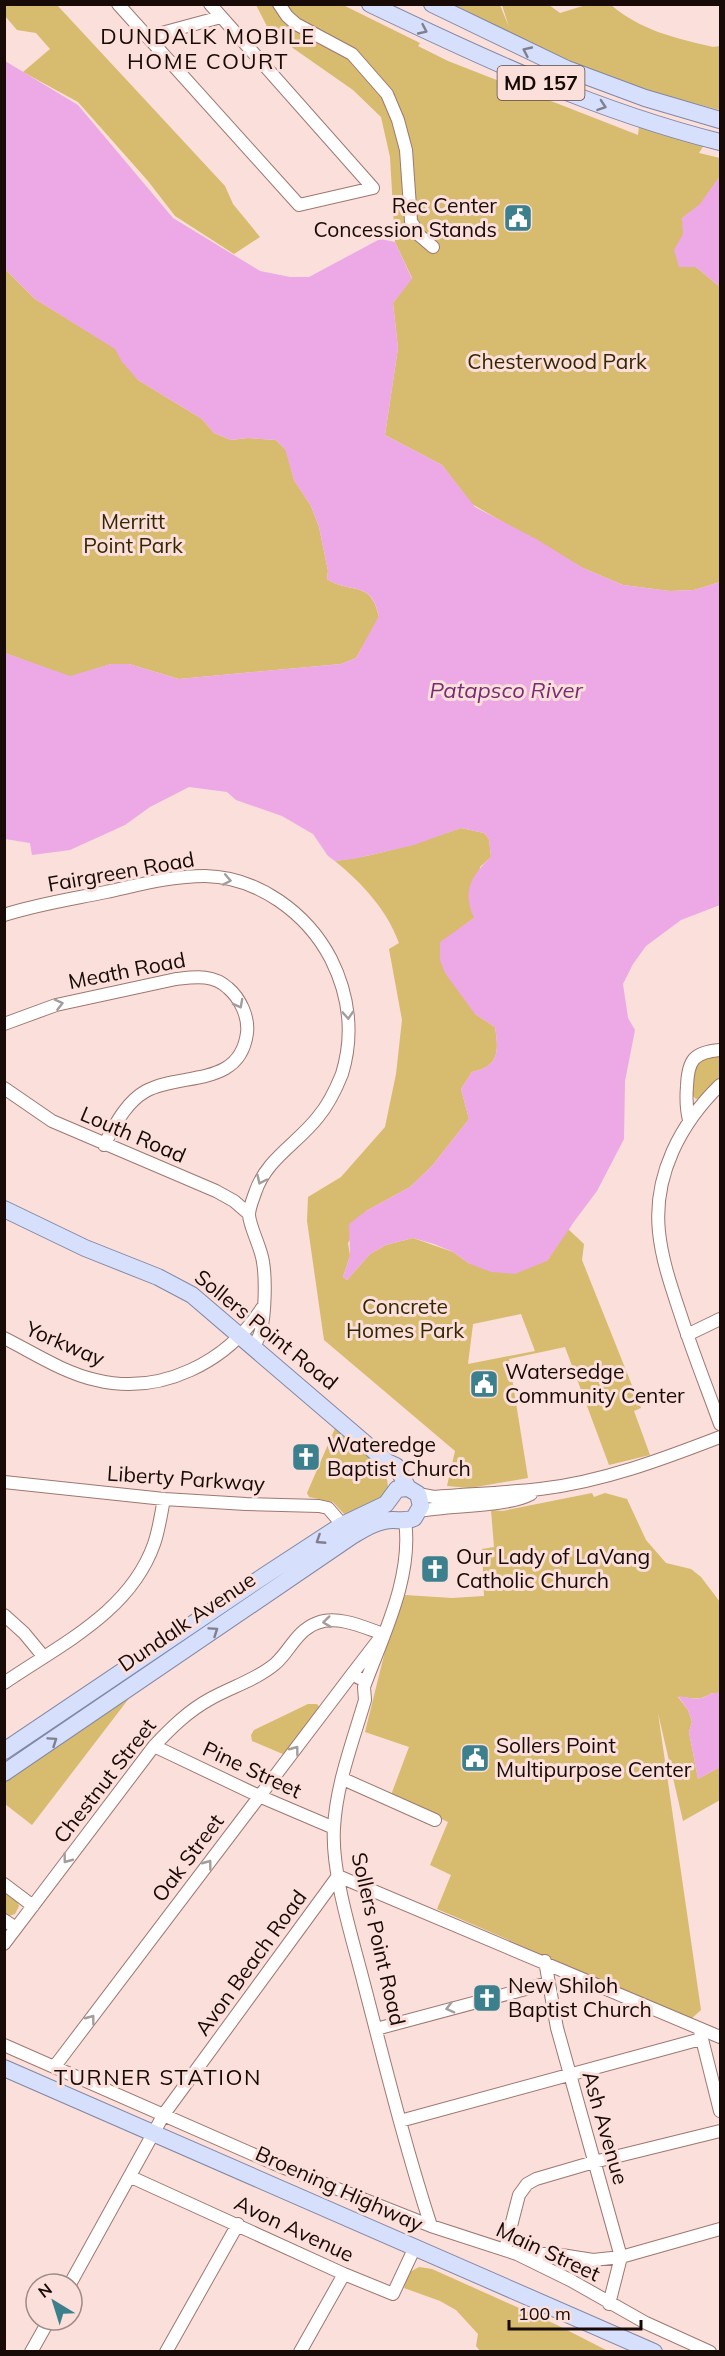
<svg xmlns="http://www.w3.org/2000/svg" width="725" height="2356" font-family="Mulish,sans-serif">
<rect width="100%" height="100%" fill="#fadfda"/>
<path fill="#d7bb6e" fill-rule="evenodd" d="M 5,4 L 57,5 L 225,186 L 233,204 L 260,237 L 234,254 L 175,216 L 148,181 L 78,102 L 23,72 L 50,49 L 36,33 L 17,30 L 5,16 Z
M 256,5 L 343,5 L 420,43 L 418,46 L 448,61 L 638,135 L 639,126 L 704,145 L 699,153 L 720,158 L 720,176 L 700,205 L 682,218 L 696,267 L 720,287 L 720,582 L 694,590 L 670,591 L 623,585 L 583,568 L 472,504 L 442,465 L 385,435 L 398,348 L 393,303 L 412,278 L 395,242 L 390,157 L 381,117 L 353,90 L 270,32 Z
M 455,5 L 500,5 L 509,27 L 502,5 L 549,5 L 560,13 L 586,5 L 611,5 C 642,31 675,38 713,47 L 720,46 L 720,110 L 652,92 L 567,62 Z
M 5,269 L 35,299 L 116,349 L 138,380 L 202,419 L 214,433 L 231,440 L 248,438 L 276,440 L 286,450 L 294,480 L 311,506 L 319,527 L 328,571 L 327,579 C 352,595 371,579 379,617 L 356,658 L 341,664 L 179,679 L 129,664 L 111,664 L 70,677 L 5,653 Z
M 461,828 L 484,833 L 489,839 L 491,857 L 480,867 L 474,918 L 459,929 L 475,1014 L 495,1027 C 499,1051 499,1067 472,1072 L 461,1089 L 469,1119 L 432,1166 L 410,1187 L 366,1211 L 348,1243 L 350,1256 L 343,1277 L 347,1280 L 370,1254 L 386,1245 L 413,1238 L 453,1252 L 470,1264 L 547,1261 L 568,1229 L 584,1244 L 582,1260 L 641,1408 L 634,1411 L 650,1455 L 609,1465 L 565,1347 L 509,1359 L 528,1478 L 470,1488 L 447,1486 L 455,1451 L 324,1340 L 307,1221 L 308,1197 L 341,1177 L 385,1127 L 396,1074 L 402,1020 L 389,949 L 399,943 C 387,910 362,883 335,861 C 379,856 420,842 461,828 ZM 521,1314 L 535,1351 L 468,1364 L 473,1324 Z
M 720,1055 L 720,1078 L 700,1098 L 696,1099 L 692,1095 C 694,1070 691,1058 720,1055 Z
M 336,1426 C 357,1444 397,1465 386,1497 L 348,1516 L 343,1513 L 333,1502 L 309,1497 L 307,1493 Z
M 592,1493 L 594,1497 L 605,1493 L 627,1499 L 646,1540 L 666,1563 L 691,1569 L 701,1577 L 720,1602 L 720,1690 L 716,1694 L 711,1693 C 700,1702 691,1697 678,1697 L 688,1710 L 692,1722 L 689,1732 L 698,1779 L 720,1767 L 720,1800 L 683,1821 L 658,1713 L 701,2010 L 691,2019 L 437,1909 L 451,1875 L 430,1865 L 448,1822 L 391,1795 L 409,1747 L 365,1732 L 390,1631 L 405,1595 L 452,1598 L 484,1596 L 482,1549 L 494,1547 L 491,1510 L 502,1511 Z
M 130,1697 L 32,1825 L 5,1804 L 4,1779 Z
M 308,1704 L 317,1704 L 320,1708 L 285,1755 L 252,1741 L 251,1735 L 254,1730 Z
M 4,1890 L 16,1899 L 19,1906 L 15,1914 L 6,1917 Z
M 419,2267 L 432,2269 L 557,2325 L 608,2351 L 480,2351 L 476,2346 L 478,2334 L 456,2310 L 440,2301 L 404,2288 L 408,2273 Z"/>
<path fill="#eda8e6" d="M 5,61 L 78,105 L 173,218 L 260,271 L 290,277 L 309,277 L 380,239 L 395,242 L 412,279 L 393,303 L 398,348 L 385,435 L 442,465 L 475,507 L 538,540 L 583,568 L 623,585 L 670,591 L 694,590 L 720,582 L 720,905 L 681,920 L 646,946 L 633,964 L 623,984 L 628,1018 L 635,1030 L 625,1081 L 624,1139 L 597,1191 L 576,1219 L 547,1261 L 515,1274 L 491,1272 L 470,1264 L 453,1252 L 434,1244 L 413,1238 L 386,1245 L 370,1254 L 347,1280 L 343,1277 L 350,1256 L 349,1224 L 366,1211 L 410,1187 L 432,1166 L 469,1119 L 461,1089 L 472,1072 C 499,1067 499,1051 495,1027 L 475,1014 L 445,973 L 440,960 L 440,942 L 474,918 C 462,891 471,876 491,857 L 489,839 L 484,833 L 461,828 L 414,845 L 353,859 L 335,861 L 328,856 L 313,834 L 282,816 L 236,800 L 227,792 L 189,787 L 150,807 L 125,825 L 70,850 L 32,855 L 30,843 L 5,839 L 5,653 L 70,676 L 111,664 L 129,664 L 179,679 L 341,664 L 356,658 L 379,616 C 371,579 352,595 327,579 L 328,571 L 319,527 L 311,506 L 294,480 L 285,449 L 276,440 L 248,438 L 231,440 L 214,433 L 202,419 L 138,380 L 122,362 L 115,349 L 35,299 L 5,269 Z
M 720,176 L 720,287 L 696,267 L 679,267 L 674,250 L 683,234 L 682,218 L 700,204 Z
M 719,1690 L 720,1767 L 698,1779 L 689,1732 L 692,1722 L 688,1710 L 678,1696 C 691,1698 700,1702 711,1693 L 716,1694 Z"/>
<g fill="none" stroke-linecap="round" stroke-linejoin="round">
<g stroke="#9f7770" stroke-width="14">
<path id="minor" d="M 118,4 L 299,205 L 373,188 L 210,4
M 279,4 L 287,16 L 296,24 L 352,54 L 387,94 L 398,120 L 406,150 L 411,221 L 419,235 L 433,247
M 147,37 L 221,17
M 4,915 C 38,904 72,899 106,892 C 139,885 171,876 205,876 C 258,877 307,913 331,959 C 349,995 354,1035 342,1074 C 336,1089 329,1104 318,1117 C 297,1144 266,1159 255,1193 C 253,1199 249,1208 249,1215 C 250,1228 261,1247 263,1262 C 266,1279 265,1314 261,1330 C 260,1336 256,1342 254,1347
M 4,1024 L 56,1005 L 176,979 C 195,977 213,974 228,988 C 240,998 249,1017 247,1033 C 240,1088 181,1072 146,1091 C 126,1102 115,1125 104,1145
M 720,1085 C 681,1123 653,1175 659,1232 C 662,1261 672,1289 681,1316 C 693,1353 707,1388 720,1424
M 4,1088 L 52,1121 L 216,1191 L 234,1201 L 249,1214
M 689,1120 C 686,1108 686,1098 687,1086 C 688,1060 694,1052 720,1050
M 687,1335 L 720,1319
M 4,1338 C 34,1353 64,1373 96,1380 C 161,1396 227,1362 262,1308
M 4,1482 L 164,1499 L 246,1504 L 319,1506 L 328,1508 L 346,1529
M 418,1494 L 434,1497 C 469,1494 505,1493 540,1489 C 602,1482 663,1459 720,1437
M 420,1511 C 451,1505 507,1507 531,1494
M 405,1521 C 413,1577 383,1635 364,1687 L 365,1700 C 353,1741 336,1785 334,1828 C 331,1873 353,1940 364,1984 C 385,2065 405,2146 431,2226
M 4,1615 L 24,1633 L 43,1656
M 4,1683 C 61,1644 130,1612 154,1544 C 159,1530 161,1514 164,1499
M 154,1746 L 259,1796 L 334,1828
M 343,1779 L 435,1820
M 338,1876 L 720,2037
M 4,1884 L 33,1906
M 4,1920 L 16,1928
M 4,1944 L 154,1746 C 171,1728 188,1711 210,1699 C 231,1687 256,1680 275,1664 C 290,1651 296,1631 317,1623 C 338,1615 363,1627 383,1634 L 353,1673
M 545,1961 L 557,2028 L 621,2257 L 609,2304
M 376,2029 L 548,1983
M 700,2031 L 720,2111
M 4,2045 L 282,2167 L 431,2226 L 517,2254 L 570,2280 L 646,2323 L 710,2352
M 55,2066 L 353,1673 L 359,1678
M 400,2121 L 701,2039
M 131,2177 L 344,2274 L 393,2294 L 415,2247
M 505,2249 L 519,2195 L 527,2184 L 536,2179 L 594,2162 L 720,2131
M 518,2254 L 555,2254 L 593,2260 L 621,2257 L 720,2229
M 70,2284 L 164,2114 L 338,1876
M 31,2352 L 49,2320
M 166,2352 L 238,2224
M 300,2352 L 344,2274"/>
</g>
<g stroke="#8287a4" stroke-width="18">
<path id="major" d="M 370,4 C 485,59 596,111 720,142
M 432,4 L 567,69 L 645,98 L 720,120
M 4,1209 L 85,1248 L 158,1277 L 192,1295 L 387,1462 L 396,1466 L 408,1488
M 4,1751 L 264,1576 L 342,1525 L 386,1504 L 397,1489 L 408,1488 L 418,1494 L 421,1506 L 414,1518 C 404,1523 395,1518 384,1521 C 372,1523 362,1530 352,1536 L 4,1773
M 4,2068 L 654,2352"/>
</g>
<use href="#minor" stroke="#fff" stroke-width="12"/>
<use href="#major" stroke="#d6dffb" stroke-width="16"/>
</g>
<defs><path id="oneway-chevron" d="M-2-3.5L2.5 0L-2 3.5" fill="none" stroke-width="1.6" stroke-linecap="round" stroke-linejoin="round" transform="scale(1.5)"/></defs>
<g stroke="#807f8d">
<use href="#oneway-chevron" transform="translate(423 30) rotate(25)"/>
<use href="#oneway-chevron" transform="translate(527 51) rotate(-155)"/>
<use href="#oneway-chevron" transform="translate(602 106) rotate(19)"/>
<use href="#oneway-chevron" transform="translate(320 1540) rotate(147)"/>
<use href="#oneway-chevron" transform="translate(214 1631) rotate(-34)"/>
<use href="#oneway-chevron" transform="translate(53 1741) rotate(-34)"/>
</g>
<g stroke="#a39d9c">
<use href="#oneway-chevron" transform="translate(227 880) rotate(11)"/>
<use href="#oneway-chevron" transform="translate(59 1004) rotate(-14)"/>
<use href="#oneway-chevron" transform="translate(239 1004) rotate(62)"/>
<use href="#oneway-chevron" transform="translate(348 1015) rotate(86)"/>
<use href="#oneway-chevron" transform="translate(261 1180) rotate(115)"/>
<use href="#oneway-chevron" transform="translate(327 1622) rotate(173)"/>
<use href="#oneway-chevron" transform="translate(295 1750) rotate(-53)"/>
<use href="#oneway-chevron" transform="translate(67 1859) rotate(127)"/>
<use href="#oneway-chevron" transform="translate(208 1864) rotate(-53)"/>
<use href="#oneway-chevron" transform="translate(450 2008) rotate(165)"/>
<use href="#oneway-chevron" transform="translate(91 2019) rotate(-53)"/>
</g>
<defs>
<g id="civic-square" transform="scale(1.5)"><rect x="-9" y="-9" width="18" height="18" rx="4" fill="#3b808c" stroke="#fadfda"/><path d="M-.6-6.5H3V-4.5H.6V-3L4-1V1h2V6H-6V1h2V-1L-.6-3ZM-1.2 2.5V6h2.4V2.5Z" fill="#fff"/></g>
<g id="church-square" transform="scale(1.5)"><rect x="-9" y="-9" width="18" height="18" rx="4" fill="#3b808c" stroke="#fadfda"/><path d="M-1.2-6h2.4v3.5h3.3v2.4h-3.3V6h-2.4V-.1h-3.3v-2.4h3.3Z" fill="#fff"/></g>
</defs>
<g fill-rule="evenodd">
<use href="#civic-square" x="518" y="218"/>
<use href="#civic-square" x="484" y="1384"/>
<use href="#church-square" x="306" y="1457"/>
<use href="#church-square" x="435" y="1569"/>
<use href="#civic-square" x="475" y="1758"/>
<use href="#church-square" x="487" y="1998"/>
</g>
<g text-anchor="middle" stroke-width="6" stroke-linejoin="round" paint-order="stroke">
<rect fill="#fadfda" stroke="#5c4a46" stroke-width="1.5" x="497.5" y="66" width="87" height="34" rx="4.5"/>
<g font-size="20" font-weight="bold" fill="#180a07">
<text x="541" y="90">MD 157</text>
</g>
<g font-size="21" fill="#180a07" stroke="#fadfda" text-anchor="start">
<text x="497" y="213" text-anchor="end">Rec Center<tspan x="497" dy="24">Concession Stands</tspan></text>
<text x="505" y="1379">Watersedge<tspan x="505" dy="24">Community Center</tspan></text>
<text x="327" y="1452">Wateredge<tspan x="327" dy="24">Baptist Church</tspan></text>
<text x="456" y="1564">Our Lady of LaVang<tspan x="456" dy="24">Catholic Church</tspan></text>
<text x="496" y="1753">Sollers Point<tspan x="496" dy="24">Multipurpose Center</tspan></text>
<text x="508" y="1993">New Shiloh<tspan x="508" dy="24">Baptist Church</tspan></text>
</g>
<g font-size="21" fill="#342700" stroke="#fadfda">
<text x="557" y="369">Chesterwood Park</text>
<text x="133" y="529">Merritt<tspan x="133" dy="24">Point Park</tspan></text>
<text x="405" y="1314">Concrete<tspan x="405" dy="24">Homes Park</tspan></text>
</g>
<g font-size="21" fill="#180a07" stroke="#fadfda">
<text transform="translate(121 872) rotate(-10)" y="7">Fairgreen Road</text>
<text transform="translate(127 971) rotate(-11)" y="7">Meath Road</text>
<text transform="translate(133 1135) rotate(23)" y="7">Louth Road</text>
<text transform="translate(266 1330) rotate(39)" y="7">Sollers Point Road</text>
<text transform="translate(65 1344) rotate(23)" y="7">Yorkway</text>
<text transform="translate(186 1479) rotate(4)" y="7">Liberty Parkway</text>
<text transform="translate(187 1622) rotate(-34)" y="7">Dundalk Avenue</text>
<text transform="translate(252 1770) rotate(25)" y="7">Pine Street</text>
<text transform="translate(105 1781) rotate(-52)" y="7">Chestnut Street</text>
<text transform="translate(188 1858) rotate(-53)" y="7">Oak Street</text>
<text transform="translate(378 1939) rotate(77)" y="7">Sollers Point Road</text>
<text transform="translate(251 1963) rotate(-54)" y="7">Avon Beach Road</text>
<text transform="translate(605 2128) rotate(74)" y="7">Ash Avenue</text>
<text transform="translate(339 2189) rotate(24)" y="7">Broening Highway</text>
<text transform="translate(294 2229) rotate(25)" y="7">Avon Avenue</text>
<text transform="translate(548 2252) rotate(25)" y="7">Main Street</text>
</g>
<g font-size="22" letter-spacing="1.5" fill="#180a07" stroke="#fadfda">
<text x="208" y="44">DUNDALK MOBILE<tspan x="208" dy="25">HOME COURT</tspan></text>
<text x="158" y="2085">TURNER STATION</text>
</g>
<g font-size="22" font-style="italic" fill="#7a2b75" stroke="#fadfda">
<text x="506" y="698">Patapsco River</text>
</g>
</g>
<rect width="725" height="2356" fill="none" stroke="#180a07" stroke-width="12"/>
<g transform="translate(54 2302) rotate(322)"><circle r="28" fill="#fadfda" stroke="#a08a86" stroke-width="1.5"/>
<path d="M0-4.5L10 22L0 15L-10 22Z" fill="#3b808c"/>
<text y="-9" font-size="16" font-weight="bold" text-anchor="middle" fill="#180a07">N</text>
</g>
<path d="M509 2320v9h132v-9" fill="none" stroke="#180a07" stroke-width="3"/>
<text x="518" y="2320" font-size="18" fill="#180a07" stroke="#fadfda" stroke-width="4.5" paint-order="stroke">100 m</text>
</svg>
